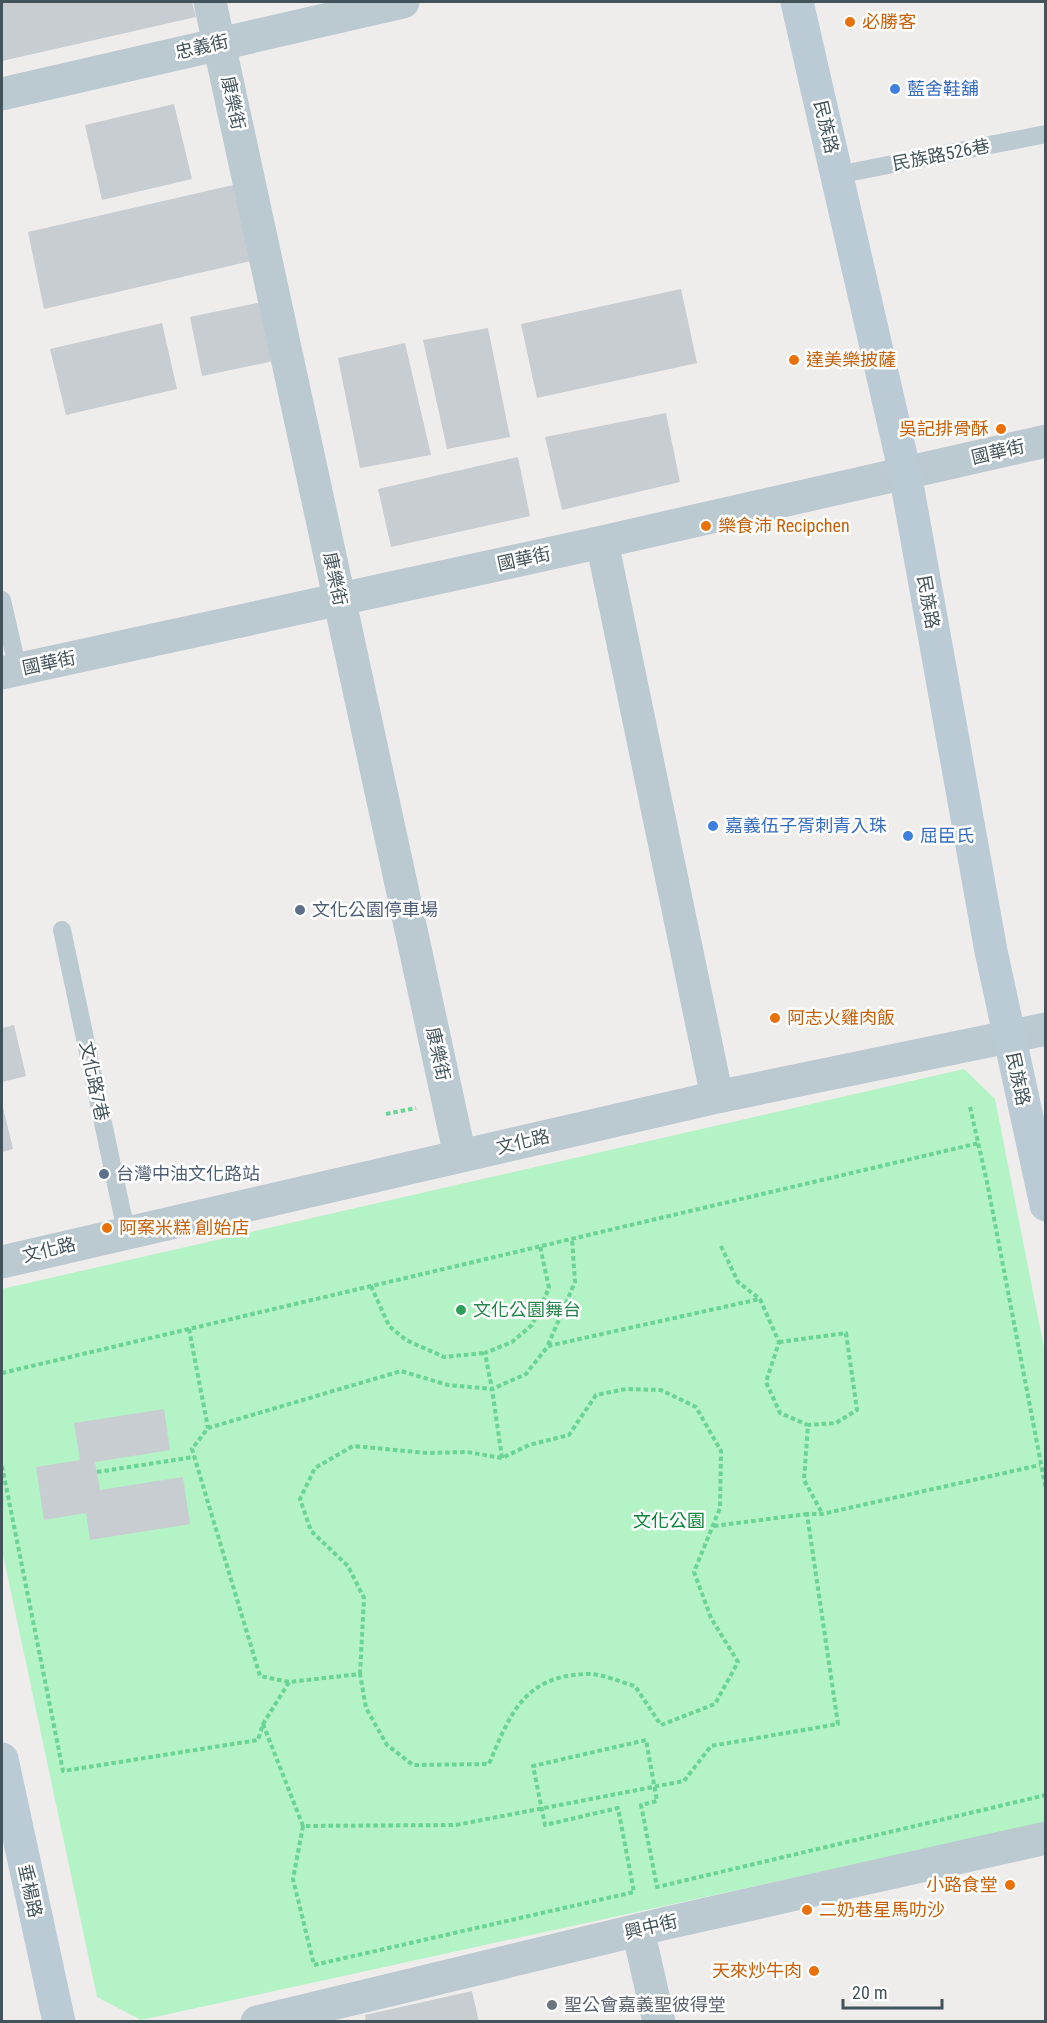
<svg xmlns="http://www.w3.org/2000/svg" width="1047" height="2023" font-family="'Roboto Condensed','Noto Sans TC',sans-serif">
<rect width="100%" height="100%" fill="#efecec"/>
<path fill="#b4f3c5" d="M 964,1069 L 995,1099 L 1045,1353 L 1045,1823 L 141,2020 L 97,1997 L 2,1550 L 2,1289 Z"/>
<path fill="#c8cdd2" d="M 2,2 L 192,2 L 196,17 L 2,61 Z
M 174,104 L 192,179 L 102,200 L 85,125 Z
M 233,185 L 251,261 L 44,309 L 28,232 Z
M 681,289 L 697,363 L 537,398 L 521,324 Z
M 262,302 L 274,361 L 202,376 L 190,317 Z
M 162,323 L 177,389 L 66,415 L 50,349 Z
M 488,328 L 510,437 L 447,449 L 423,340 Z
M 405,343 L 431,455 L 360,468 L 338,358 Z
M 666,413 L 680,482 L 562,510 L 545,437 Z
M 518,457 L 530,516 L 391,547 L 378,489 Z
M 14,1025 L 26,1076 L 2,1082 L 2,1028 Z
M 2,1103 L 13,1149 L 2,1152 Z
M 164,1409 L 170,1450 L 95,1462 L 100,1490 L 183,1477 L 190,1524 L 90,1540 L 86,1513 L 44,1520 L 36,1467 L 80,1460 L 74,1423 Z
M 472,1991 L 479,2022 L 366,2022 L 365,2015 Z"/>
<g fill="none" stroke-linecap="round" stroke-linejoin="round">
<path stroke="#69d493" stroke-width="4" stroke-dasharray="4.5 3" stroke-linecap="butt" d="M 970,1107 L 987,1182 L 1046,1490
M 386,1114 L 416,1108
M 721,1246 L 738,1282 L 760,1299 L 779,1342 L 766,1382 L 780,1413 L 808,1425 L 804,1480 L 822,1513
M 371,1286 L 389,1326 L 406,1340 L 444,1357 L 485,1353
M 189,1329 L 208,1428
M 779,1342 L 846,1333 L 857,1410 L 836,1423 L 808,1425
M 548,1345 L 575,1282 L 572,1239
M 2,1373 L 979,1143
M 502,1458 L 492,1389 L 526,1374 L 548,1346 L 760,1299
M 2,1466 L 63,1771 L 258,1740 L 263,1724 L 289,1682
M 97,1472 L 194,1457
M 714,1526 L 807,1514
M 360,1674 L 364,1598 L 348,1566 L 311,1531 L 300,1499 L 315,1468 L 353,1446 L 427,1453 L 467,1452 L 502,1458 L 529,1445 L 569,1435 L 596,1395 L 626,1389 L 661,1390 L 696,1407 L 721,1451 L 720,1508 L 694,1572 L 711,1618 L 738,1662 L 715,1704 L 661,1725 L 635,1686 C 620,1682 601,1673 586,1674 C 524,1676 510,1714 489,1764 L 413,1765 L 387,1745 L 366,1708 L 360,1674 L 289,1682 L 260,1676 L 192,1449 L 208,1428 L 401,1371 L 448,1385 L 492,1389 L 485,1353 L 512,1342 L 532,1325 L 549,1288 L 540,1246
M 263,1724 L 303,1826 L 456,1825 L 684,1781 L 711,1746 L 838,1724 L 807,1514 L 822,1514 L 1040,1465
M 303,1826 L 293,1879 L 314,1965 L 634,1892 L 618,1808 L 545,1825 L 533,1766 L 646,1740 L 657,1801 L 641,1805 L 657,1887 L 1046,1795"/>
<path stroke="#bbc9d1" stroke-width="18" d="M 837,175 L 1046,134
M 2,600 L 18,670
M 62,930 L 126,1231"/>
<path stroke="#bbc9d1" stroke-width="33" d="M 210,2 L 460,1156
M 2,94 L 403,2
M 602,542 L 717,1097
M 2,673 L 602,542 L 1046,441
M 2,1262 L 717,1097 L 1046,1029
M 638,1930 L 659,2022
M 257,2022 L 667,1923 L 1046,1838"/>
<path stroke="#bacbd6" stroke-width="33" d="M 797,2 L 905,473 L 991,951 L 1046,1205
M 2,1759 L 59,2022"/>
</g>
<g fill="#e8710a" stroke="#fff" stroke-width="2">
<circle cx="850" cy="22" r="6"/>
<circle cx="794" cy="360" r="6"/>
<circle cx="1001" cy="429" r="6"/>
<circle cx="706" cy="526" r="6"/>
<circle cx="775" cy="1018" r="6"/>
<circle cx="107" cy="1228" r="6"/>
<circle cx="1010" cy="1885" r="6"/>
<circle cx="807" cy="1910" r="6"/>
<circle cx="814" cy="1971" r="6"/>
</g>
<g fill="#3f7fe0" stroke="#fff" stroke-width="2">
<circle cx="895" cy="89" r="6"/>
<circle cx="713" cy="826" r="6"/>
<circle cx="908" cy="836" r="6"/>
</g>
<g fill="#5c6f8a" stroke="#fff" stroke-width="2">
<circle cx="300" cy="910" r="6"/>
<circle cx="104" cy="1174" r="6"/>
</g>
<circle fill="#2e9e5b" stroke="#fff" stroke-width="2" cx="461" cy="1310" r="6"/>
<circle fill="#6b7280" stroke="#fff" stroke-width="2" cx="552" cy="2005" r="6"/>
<g text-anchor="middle" stroke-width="5" stroke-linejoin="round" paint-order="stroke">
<g font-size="18" fill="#c56008" stroke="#fff" text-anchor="start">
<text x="862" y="28">必勝客</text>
<text x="806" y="366">達美樂披薩</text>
<text x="989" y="435" text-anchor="end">吳記排骨酥</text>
<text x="718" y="532">樂食沛 Recipchen</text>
<text x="787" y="1024">阿志火雞肉飯</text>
<text x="119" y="1234">阿案米糕 創始店</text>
<text x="998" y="1891" text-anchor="end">小路食堂</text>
<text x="819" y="1916">二奶巷星馬叻沙</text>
<text x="802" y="1977" text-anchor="end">天來炒牛肉</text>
</g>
<g font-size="18" fill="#43535b" stroke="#fff">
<text transform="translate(202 47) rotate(-13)" y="6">忠義街</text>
<text transform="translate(233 103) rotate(78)" y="6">康樂街</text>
<text transform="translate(826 127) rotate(77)" y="6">民族路</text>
<text transform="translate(941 155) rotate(-11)" y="6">民族路526巷</text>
<text transform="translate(998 452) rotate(-13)" y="6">國華街</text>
<text transform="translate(524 559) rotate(-12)" y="6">國華街</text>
<text transform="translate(335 579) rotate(78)" y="6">康樂街</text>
<text transform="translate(928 602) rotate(80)" y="6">民族路</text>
<text transform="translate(49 663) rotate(-12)" y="6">國華街</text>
<text transform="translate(438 1054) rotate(78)" y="6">康樂街</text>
<text transform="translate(1018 1079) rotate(78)" y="6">民族路</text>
<text transform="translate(94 1081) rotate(78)" y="6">文化路7巷</text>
<text transform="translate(523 1142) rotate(-13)" y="6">文化路</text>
<text transform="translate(49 1250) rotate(-14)" y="6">文化路</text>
<text transform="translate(30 1891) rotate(78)" y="6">垂楊路</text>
<text transform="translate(651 1927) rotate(-13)" y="6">興中街</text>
</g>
<g font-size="18" fill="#366cbe" stroke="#fff" text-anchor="start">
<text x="907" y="95">藍舍鞋舖</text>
<text x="725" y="832">嘉義伍子胥刺青入珠</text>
<text x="920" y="842">屈臣氏</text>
</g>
<g font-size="18" fill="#4e5e75" stroke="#fff" text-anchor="start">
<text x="312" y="916">文化公園停車場</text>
<text x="116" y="1180">台灣中油文化路站</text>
</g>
<g font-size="18" fill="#27864d" stroke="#fff" text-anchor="start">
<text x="473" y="1316">文化公園舞台</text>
</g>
<g font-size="18" fill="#0c843a" stroke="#fff">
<text x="669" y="1527">文化公園</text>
</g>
<g font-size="18" fill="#5b616d" stroke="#fff" text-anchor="start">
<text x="564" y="2011">聖公會嘉義聖彼得堂</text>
</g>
</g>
<rect width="1047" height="2023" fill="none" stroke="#43535b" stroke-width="6"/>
<path d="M843 1999v9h99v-9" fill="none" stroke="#43535b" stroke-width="3"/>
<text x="852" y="1999" font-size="18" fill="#43535b" stroke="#ffffff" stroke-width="4.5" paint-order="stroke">20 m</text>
</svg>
